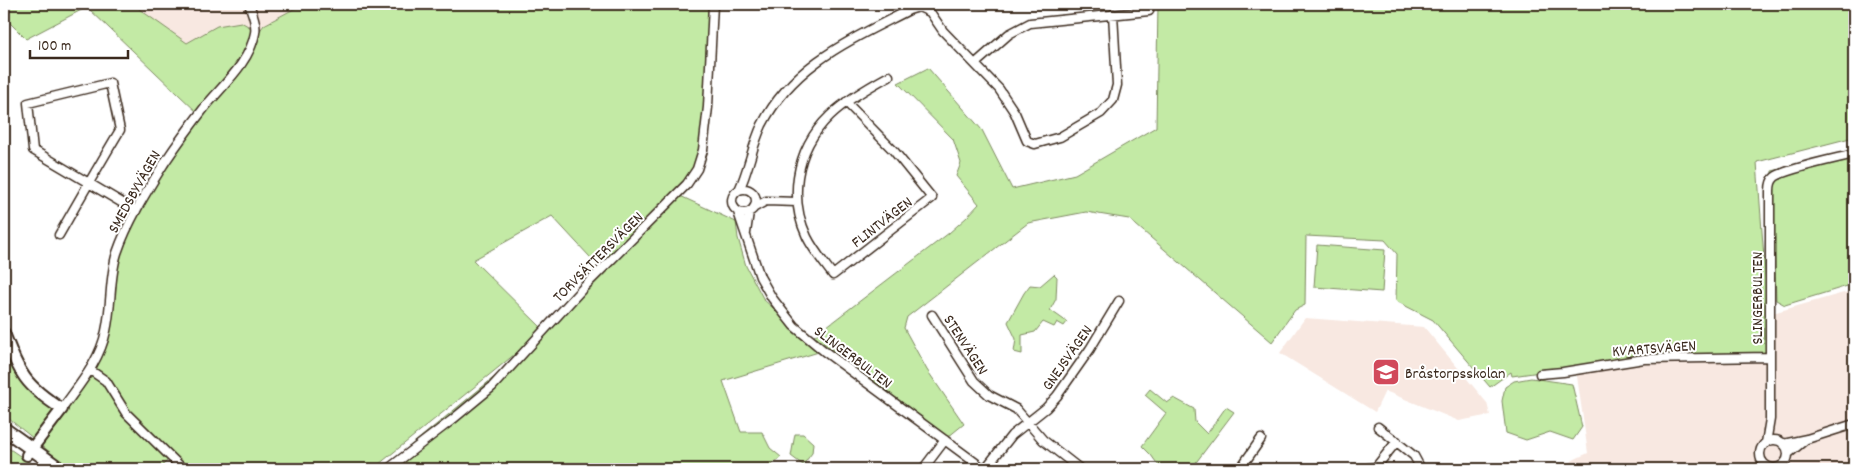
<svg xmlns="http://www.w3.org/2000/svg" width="1858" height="473" font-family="Dekko,sans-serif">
<rect width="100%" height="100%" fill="#fff"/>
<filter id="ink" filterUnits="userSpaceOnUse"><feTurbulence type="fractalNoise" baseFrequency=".02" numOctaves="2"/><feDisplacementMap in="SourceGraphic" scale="10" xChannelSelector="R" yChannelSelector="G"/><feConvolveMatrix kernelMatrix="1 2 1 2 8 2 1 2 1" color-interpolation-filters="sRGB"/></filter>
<g filter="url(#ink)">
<path fill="#f8e8e1" d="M 84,4 L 303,4 L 264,25 L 201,115 Z
M 1854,290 L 1854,469 L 1569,469 L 1568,466 L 1573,460 L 1588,453 L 1576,369 Z
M 1305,318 L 1424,327 L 1487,403 L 1490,415 L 1459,421 L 1385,391 L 1375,412 L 1280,353 Z"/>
<path fill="#c3eaa5" stroke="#7f8a62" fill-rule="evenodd" d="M 4,4 L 137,4 L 139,9 L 187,43 L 217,26 L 241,22 L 255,30 L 253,40 L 264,25 L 303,4 L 713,4 L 712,87 L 698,167 L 676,194 L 736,222 L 738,238 L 746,266 L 764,300 L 822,351 L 723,381 L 741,432 L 762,432 L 770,448 L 781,457 L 767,469 L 382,469 L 525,352 L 541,333 L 373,469 L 182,469 L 170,458 L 159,469 L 70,469 L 40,444 L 90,370 L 105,337 L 113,262 L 136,211 L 200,115 L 87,7 L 26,39 L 4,17 ZM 552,216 L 602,270 L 544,330 L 473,260 Z
M 1158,4 L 1854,4 L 1854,137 L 1757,162 L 1768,314 L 1768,356 L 1639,358 L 1512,376 L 1511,372 L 1490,387 L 1433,320 L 1396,301 L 1397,254 L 1385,240 L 1306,236 L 1305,305 L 1295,310 L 1272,342 L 1129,219 L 1086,212 L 1028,223 L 907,317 L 904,328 L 927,370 L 964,424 L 948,437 L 814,336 L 949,233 L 967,217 L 979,204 L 956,176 L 961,163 L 953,139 L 898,83 L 928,68 L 982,130 L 1012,189 L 1075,174 L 1156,127 Z
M 1854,152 L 1854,284 L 1785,305 L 1776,300 L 1772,171 Z
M 1317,245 L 1385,250 L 1382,292 L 1314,287 Z
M 1054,274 L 1057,277 L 1056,299 L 1050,310 L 1067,322 L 1064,326 L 1057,322 L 1054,327 L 1043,322 L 1035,332 L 1022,335 L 1022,354 L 1014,352 L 1016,339 L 1008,322 L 1024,293 L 1030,285 L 1040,286 Z
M 8,346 L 15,362 L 60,409 L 34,439 L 4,415 L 4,349 Z
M 1531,378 L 1572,384 L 1582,427 L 1573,440 L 1550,432 L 1526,440 L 1506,433 L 1502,401 L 1505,387 L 1514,381 Z
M 1150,389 L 1167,403 L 1174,398 L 1194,409 L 1195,422 L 1207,434 L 1226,407 L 1234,412 L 1191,469 L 1161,469 L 1151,455 L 1142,446 L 1166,413 L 1145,395 Z
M 795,434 L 803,434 L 813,443 L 812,453 L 803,465 L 791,456 Z
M 4,445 L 39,469 L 4,469 Z"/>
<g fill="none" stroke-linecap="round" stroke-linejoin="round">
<g stroke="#3b2a1e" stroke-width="11">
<path id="minor" d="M 976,63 L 1009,34 L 1030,23 L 1149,11
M 846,102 L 894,151 L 932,198 L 833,275 C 824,263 814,251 807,237 C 798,218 795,198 798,177 C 806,124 845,100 889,76
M732 201a12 12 0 1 1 24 0a12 12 0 1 1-24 0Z
M 739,190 C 749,169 752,146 762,125 C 793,64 851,40 909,10 L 919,7 L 930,12 L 943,31 L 999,89 L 1015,113 L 1027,141 L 1035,144 L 1060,137 L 1101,113 L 1113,100 L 1117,85 L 1113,14
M 755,207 L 766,201 L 797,202
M 738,212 L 760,277 L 772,298 L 794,326 L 824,351 L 984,469
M 746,233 L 749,212
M 59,235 C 79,200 99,165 120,130 L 110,83 L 28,103 L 33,150 L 136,211
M 932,315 L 974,381 L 989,395 L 1016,409 L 1043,440 L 1080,469
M 90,370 L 106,381 L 126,413 L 183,469
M 1540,374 L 1563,372 L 1644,359 L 1770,357
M 62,409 C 79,385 100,361 106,331 C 112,305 109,278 117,253 C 128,221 147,191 165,162 C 177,144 191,125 205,107 C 223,85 250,62 255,33 C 257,23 252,13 249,4
M 1378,427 L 1414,456 L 1421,469
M1760 454a14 14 0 1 1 28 0a14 14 0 1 1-28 0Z
M 1766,443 L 1770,419 L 1770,191 C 1770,185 1771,180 1775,177 C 1785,169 1839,158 1854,154
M 1783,444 L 1807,439 L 1854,424
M 1788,454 L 1805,440
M 388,469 L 452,420 L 492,387 L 584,287 L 687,184 L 697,169 L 703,150 L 708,107 L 713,4
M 923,469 L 945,440
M 985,469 L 1012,435 L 1046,408 L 1057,396 L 1090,349 L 1119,301
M 1240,469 L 1261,439
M 1364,469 L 1376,467 L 1397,441"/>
</g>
<g stroke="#3b2a1e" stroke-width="14">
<path id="tertiary" d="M 4,333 C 20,374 24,385 62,409 L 27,455"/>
</g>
<g stroke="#3b2a1e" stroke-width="16">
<path id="trunk" d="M 4,429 L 60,469"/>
</g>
<use href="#minor" stroke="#fff" stroke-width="8"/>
<use href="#tertiary" stroke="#fff" stroke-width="10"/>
<use href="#trunk" stroke="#fff" stroke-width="12"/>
</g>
</g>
<defs>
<g id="school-square" transform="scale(1.4375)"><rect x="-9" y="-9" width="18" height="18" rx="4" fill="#d1495b" stroke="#fff"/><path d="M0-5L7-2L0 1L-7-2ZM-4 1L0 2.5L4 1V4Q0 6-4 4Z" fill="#fff"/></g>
</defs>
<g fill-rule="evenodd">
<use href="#school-square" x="1386" y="372"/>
</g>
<g text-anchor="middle" stroke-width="4" stroke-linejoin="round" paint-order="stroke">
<g font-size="16" fill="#3b2a1e" stroke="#fff">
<text transform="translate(133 191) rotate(-61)" y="6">SMEDSBYVÄGEN</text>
<text transform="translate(881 221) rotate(-38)" y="6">FLINTVÄGEN</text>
<text transform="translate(597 256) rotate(-45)" y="6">TORVSÄTTERSVÄGEN</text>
<text transform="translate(1756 298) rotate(-90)" y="6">SLINGERBULTEN</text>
<text transform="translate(967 344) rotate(57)" y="6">STENVÄGEN</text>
<text transform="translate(1654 347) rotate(-4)" y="6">KVARTSVÄGEN</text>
<text transform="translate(854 356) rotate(37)" y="6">SLINGERBULTEN</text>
<text transform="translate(1066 357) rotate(-55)" y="6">GNEJSVÄGEN</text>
</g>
<g font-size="16" fill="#3b2a1e" stroke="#fff" text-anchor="start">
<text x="1405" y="378">Bråstorpsskolan</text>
</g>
</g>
<rect width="1858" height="473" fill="none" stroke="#fff" stroke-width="20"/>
<rect x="10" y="10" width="1838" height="453" fill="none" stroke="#3b2a1e" stroke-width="2" filter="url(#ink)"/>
<path d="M30 50v8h98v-8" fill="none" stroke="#3b2a1e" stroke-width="2.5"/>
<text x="38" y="50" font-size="15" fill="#3b2a1e" stroke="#ffffff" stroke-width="4" paint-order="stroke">100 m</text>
</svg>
